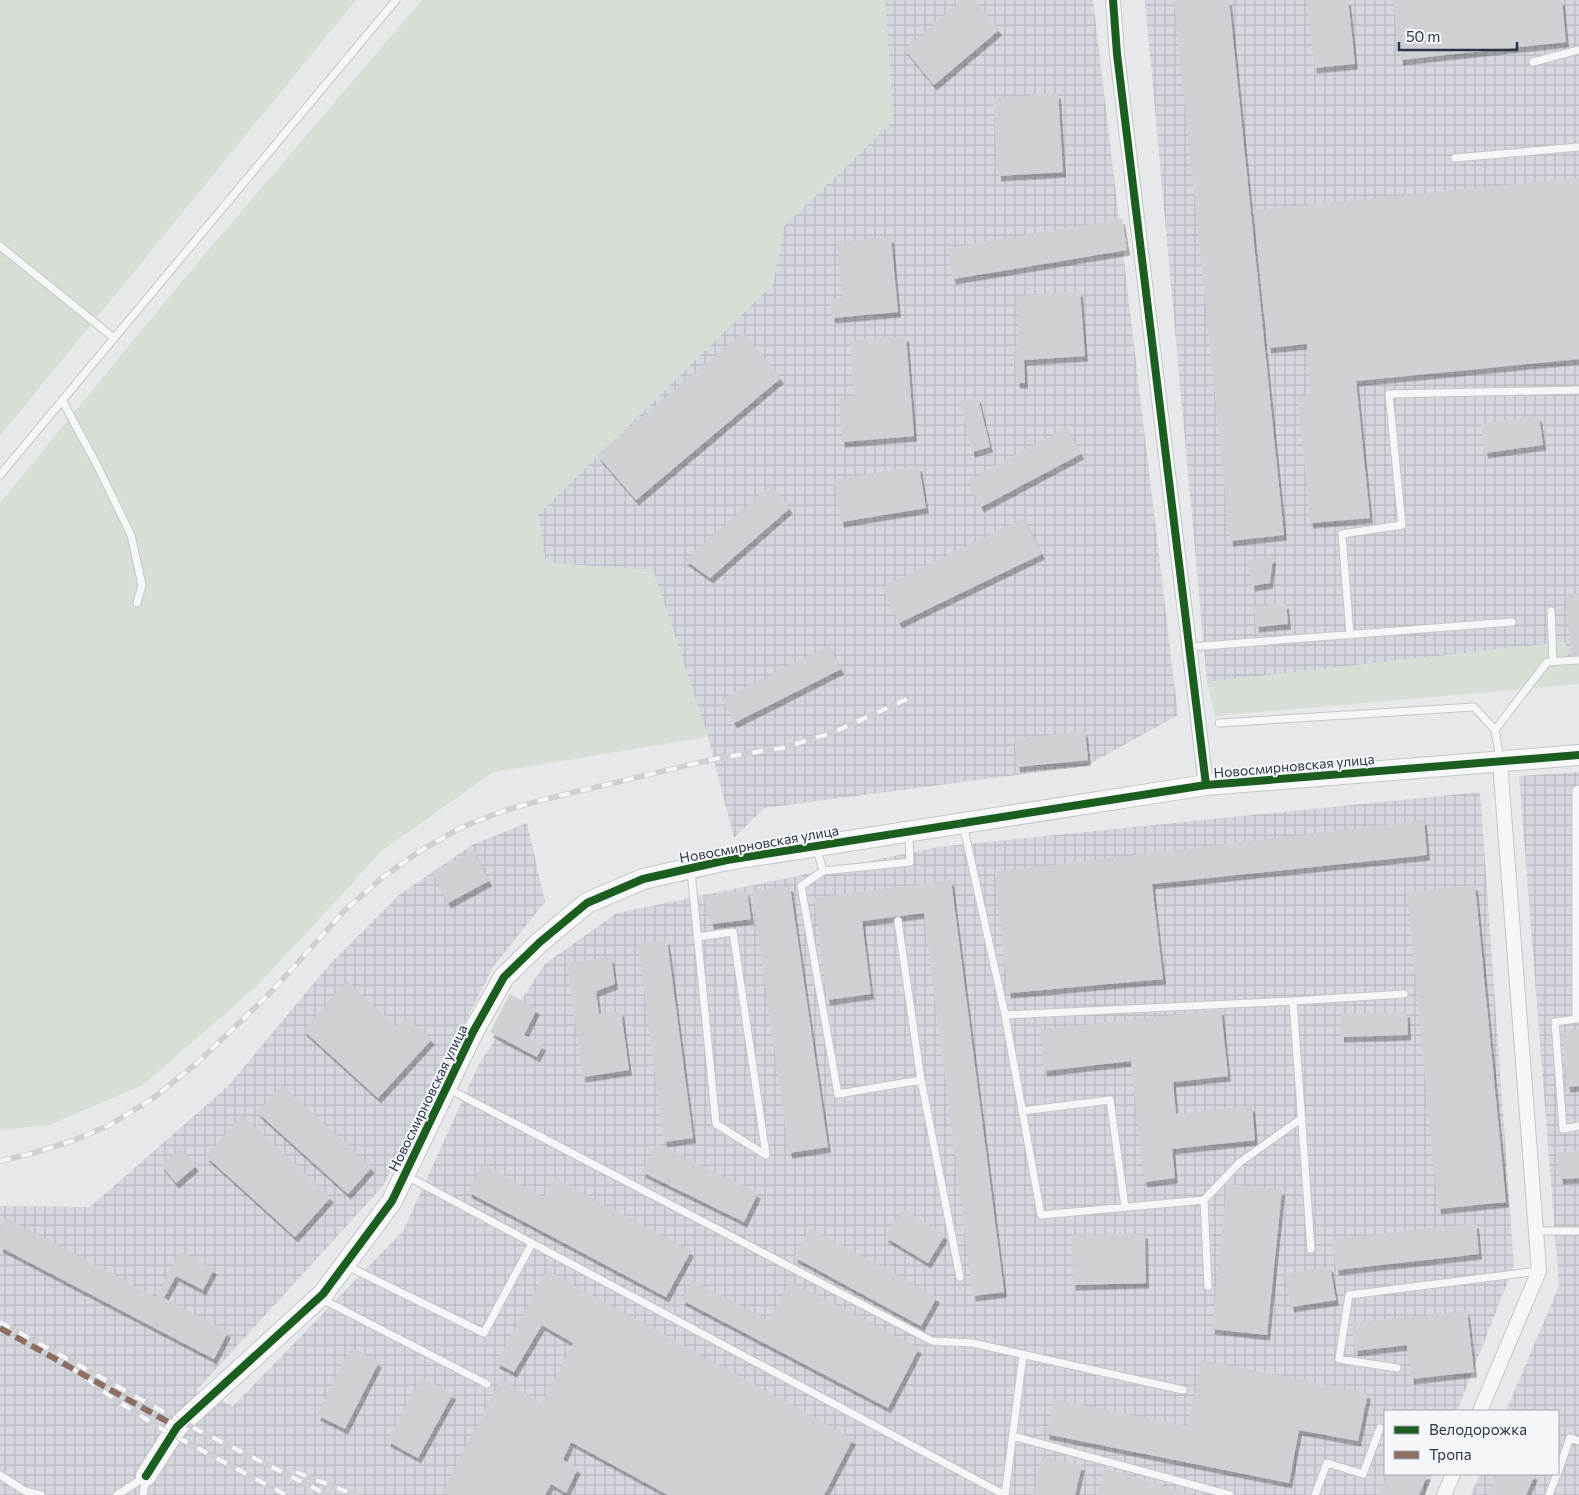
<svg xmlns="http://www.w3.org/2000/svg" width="1579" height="1495" font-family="Commissioner,sans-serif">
<defs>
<pattern id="industrial-grid" width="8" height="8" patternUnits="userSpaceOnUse" patternTransform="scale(1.25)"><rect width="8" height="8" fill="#d4d7dd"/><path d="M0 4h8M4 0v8" fill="none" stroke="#b6b9bf"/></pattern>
<filter id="shadow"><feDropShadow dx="3" dy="5.5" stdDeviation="0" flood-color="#0004"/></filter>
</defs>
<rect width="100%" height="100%" fill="#e6e8ea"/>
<path fill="url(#industrial-grid)" d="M 885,0 L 1093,0 L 1178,715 L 1086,766 L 764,808 L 734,838 L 708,737 L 653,570 L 546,563 L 538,515 L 597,455 L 773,284 L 784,226 L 893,121 Z
M 1145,0 L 1579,0 L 1579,660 L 1569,661 L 1565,642 L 1207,682 Z
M 1579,772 L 1579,1495 L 1471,1495 L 1480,1474 L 1558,1474 L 1558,1411 L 1506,1411 L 1559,1286 L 1519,776 Z
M 1480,792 L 1514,1266 L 1457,1411 L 1385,1411 L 1385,1474 L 1433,1474 L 1425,1495 L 0,1495 L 0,1206 L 90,1207 L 228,1086 L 330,964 L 399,895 L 472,845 L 527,823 L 545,902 L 493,967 L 383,1186 L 196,1391 L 233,1406 L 403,1231 L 479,1064 L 545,964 L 617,913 L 938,847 Z"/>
<path fill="#d6ded6" d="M 0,0 L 356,0 L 0,436 Z
M 422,0 L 885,0 L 893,121 L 784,226 L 773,284 L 538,515 L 546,563 L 653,570 L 708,737 L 493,772 L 383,850 L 258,985 L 143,1085 L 49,1125 L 0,1130 L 0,503 L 182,281 Z
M 1565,642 L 1569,661 L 1579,660 L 1579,684 L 1215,716 L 1207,682 Z"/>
<path fill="#ced0d3" filter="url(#shadow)" d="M 962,0 L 975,0 L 999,30 L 934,85 L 904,49 Z
M 1174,0 L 1229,0 L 1284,535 L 1230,541 Z
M 1307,0 L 1348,0 L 1355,64 L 1314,68 Z
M 1393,0 L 1562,0 L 1566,42 L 1400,60 Z
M 1058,93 L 1063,172 L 998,176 L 993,98 Z
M 1579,178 L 1579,359 L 1356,381 L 1370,518 L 1310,523 L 1298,396 L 1311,395 L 1307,344 L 1268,348 L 1254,210 Z
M 1122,219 L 1127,250 L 953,279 L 948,248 Z
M 891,237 L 898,312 L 832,318 L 831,299 L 842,298 L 837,242 Z
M 1080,291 L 1085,356 L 1024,360 L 1025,383 L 1017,383 L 1014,347 L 1019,345 L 1016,296 Z
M 743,332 L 781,378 L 636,500 L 597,455 Z
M 906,336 L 914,436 L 842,442 L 839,398 L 854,396 L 850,341 Z
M 978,397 L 990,447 L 972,452 L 960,402 Z
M 1539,416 L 1543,445 L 1485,453 L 1481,424 Z
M 1067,427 L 1081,454 L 981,507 L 967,481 Z
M 919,466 L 926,508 L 841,522 L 834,480 Z
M 770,485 L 790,508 L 710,578 L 685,560 Z
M 1024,518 L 1042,554 L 899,623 L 882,587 Z
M 1273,557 L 1270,583 L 1252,586 L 1248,561 Z
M 1579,593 L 1579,657 L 1572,658 L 1565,595 Z
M 1286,603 L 1288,624 L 1256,627 L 1254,606 Z
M 829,645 L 841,669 L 734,723 L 722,699 Z
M 1085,731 L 1088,760 L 1017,767 L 1014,739 Z
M 1424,820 L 1427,855 L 1152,884 L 1163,979 L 1008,993 L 995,872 Z
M 474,851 L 489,881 L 448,903 L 432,872 Z
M 951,880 L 1004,1292 L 973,1296 L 924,913 L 862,921 L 871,994 L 827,1000 L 814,898 Z
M 1475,885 L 1506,1202 L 1438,1209 L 1407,892 Z
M 790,886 L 828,1147 L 789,1153 L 752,891 Z
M 747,891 L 751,919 L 711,924 L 704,896 Z
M 667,940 L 693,1138 L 664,1142 L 638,944 Z
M 611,957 L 615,984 L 596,991 L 599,1014 L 621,1011 L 629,1070 L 583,1077 L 567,963 Z
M 347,981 L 397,1027 L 406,1017 L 432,1039 L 378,1098 L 303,1030 Z
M 510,994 L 537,1009 L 524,1035 L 543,1045 L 537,1057 L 490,1032 Z
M 1221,1010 L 1228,1076 L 1173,1082 L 1176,1114 L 1252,1106 L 1255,1140 L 1172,1149 L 1175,1178 L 1144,1182 L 1131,1061 L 1044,1071 L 1040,1030 Z
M 1407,1012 L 1408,1035 L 1341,1037 L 1341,1014 Z
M 1579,1029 L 1579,1086 L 1567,1087 L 1562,1031 Z
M 282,1085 L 372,1167 L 348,1194 L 257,1112 Z
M 242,1115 L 331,1197 L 295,1237 L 206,1156 Z
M 656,1143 L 758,1193 L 744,1222 L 642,1172 Z
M 181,1148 L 196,1166 L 176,1183 L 161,1165 Z
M 1579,1150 L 1579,1178 L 1560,1179 L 1557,1153 Z
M 483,1164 L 544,1197 L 555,1178 L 691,1251 L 666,1297 L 468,1192 Z
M 1227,1184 L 1282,1190 L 1267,1335 L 1212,1329 Z
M 903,1209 L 945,1235 L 928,1263 L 885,1237 Z
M 5,1217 L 156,1297 L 180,1251 L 214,1269 L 203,1290 L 176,1276 L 164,1298 L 228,1332 L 214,1359 L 0,1247 L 0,1227 Z
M 1476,1223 L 1479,1254 L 1336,1270 L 1332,1240 Z
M 810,1228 L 937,1297 L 921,1326 L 794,1257 Z
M 1145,1233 L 1146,1283 L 1073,1285 L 1072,1235 Z
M 1330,1266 L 1336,1300 L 1291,1307 L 1285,1274 Z
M 547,1270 L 853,1439 L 824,1495 L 668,1495 L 571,1442 L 563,1460 L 578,1468 L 566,1493 L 551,1484 L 545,1495 L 448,1495 L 442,1492 L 501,1380 L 542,1403 L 573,1343 L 542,1325 L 514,1372 L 496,1363 Z
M 692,1280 L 769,1320 L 790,1281 L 919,1348 L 888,1408 L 682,1300 Z
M 1467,1311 L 1474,1372 L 1411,1379 L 1407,1345 L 1355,1351 L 1352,1323 Z
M 351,1348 L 379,1362 L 345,1429 L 317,1415 Z
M 1201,1360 L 1368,1393 L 1358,1441 L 1299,1430 L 1289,1483 L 1046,1434 L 1053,1399 L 1188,1426 Z
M 422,1377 L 453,1394 L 418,1458 L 387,1441 Z
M 1042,1457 L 1082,1465 L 1075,1495 L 1034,1495 Z
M 1105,1468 L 1193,1495 L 1097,1495 Z
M 1388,1474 L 1428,1474 L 1419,1495 L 1380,1495 Z
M 1497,1474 L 1535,1474 L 1526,1495 L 1488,1495 Z"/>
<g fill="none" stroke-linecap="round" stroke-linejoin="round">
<g stroke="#c4c6c8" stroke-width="9">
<path id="lane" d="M 1533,62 L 1579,50
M 1455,158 L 1579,147
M 0,246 L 114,338
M 62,400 L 96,463 L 131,535 L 142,585 L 137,603
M 0,475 L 396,0
M 1551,611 L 1553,662
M 1350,635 L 1342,534 L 1402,525 L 1389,394 L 1579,390
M 1190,647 L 1512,622
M 1219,723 L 1474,707 L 1495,730 L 1500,759
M 1495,730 L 1547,662 L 1579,660
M 1579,789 L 1576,790 L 1576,1019 L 1579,1019
M 963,824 L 1005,1015 L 1293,1001 L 1311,1249
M 817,849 L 823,871 L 910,862 L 909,834
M 691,871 L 716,1124 L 766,1155 L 733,932 L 697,937
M 823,871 L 801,886 L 838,1094 L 921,1080
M 898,921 L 921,1080 L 960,1277
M 1293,1001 L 1404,994
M 1005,1015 L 1041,1215 L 1204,1200 L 1239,1163 L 1302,1118
M 1576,1019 L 1555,1022 L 1563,1129 L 1579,1126
M 447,1088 L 932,1341 L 972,1343 L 1183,1390
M 1022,1111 L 1110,1100 L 1125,1207
M 405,1175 L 532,1243 L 1005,1495
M 1204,1200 L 1208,1286
M 1536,1231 L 1579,1231
M 347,1266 L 484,1333 L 532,1243
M 320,1298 L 487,1384
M 1397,1368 L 1339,1359 L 1349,1295 L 1539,1271
M 1013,1436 L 1230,1495
M 1558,1472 L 1570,1438 L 1579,1441
M 0,1475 L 25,1491 L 41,1495
M 117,1495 L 145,1477
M 143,1495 L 146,1477
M 1005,1495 L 1023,1355
M 1315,1495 L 1327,1463 L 1363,1474 L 1380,1428
M 1549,1495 L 1557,1474"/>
</g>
<g stroke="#c4c6c8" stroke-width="16">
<path id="street" d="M 1113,0 L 1117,54 L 1206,785
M 1480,1411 L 1539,1271 L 1500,762
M 1444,1495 L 1453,1474"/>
</g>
<g stroke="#c4c6c8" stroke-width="22">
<path id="secondary" d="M 146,1476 L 177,1427 L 323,1294 L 392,1201 L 473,1032 L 504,977 L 540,942 L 587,903 L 643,879 L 727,860 L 1206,785 L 1579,755"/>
</g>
<use href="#lane" stroke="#f5f6f7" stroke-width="7"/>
<use href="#street" stroke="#f5f6f7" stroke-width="14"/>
<use href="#secondary" stroke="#f8f8f8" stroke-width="20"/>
<g stroke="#cecfd2" stroke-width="5.5">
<path id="rail" d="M 0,1161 L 30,1154 L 69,1142 L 108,1126 L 152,1099 L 197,1063 L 239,1023 L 273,990 L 345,910 L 383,877 L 420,851 L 460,828 L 503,811 L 546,799 L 714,759 L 782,748 L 832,733 L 907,699
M 0,1322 L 182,1422 L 328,1495
M 68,1365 L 110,1396 L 158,1427 L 286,1495
M 296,1472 L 355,1495"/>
</g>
<use href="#rail" stroke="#f4f6f9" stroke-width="4" stroke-dasharray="11" stroke-linecap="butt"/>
<path stroke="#8d6e63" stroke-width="6" stroke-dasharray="12 6" stroke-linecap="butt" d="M 0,1328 L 177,1427"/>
<g stroke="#f4f6f9" stroke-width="11">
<path id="cycleway" d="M 1113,0 L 1117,54 L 1206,785
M 146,1476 L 177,1427 L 323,1294 L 392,1201 L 473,1032 L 504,977 L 540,942 L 587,903 L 643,879 L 727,860 L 1206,785 L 1579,755"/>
</g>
<use href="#cycleway" stroke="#1b5e20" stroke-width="8"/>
</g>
<g text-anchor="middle" stroke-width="4" stroke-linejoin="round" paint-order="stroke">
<g font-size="14" fill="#2b3445" stroke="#f4f6f9">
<text transform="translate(1294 766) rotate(-5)" y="5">Новосмирновская улица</text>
<text transform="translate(759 844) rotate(-10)" y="5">Новосмирновская улица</text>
<text transform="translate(428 1098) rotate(-64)" y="5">Новосмирновская улица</text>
</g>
</g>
<rect x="1384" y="1410" width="175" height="65" fill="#f4f6f9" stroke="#a4a8b1"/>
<rect x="1394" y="1426" width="25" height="8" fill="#1b5e20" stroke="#a4a8b1"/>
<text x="1429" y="1435" font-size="15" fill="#2b3445">Велодорожка</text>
<rect x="1394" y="1451" width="25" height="8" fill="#8d6e63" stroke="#a4a8b1"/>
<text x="1429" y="1460" font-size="15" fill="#2b3445">Тропа</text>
<path d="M1399 42v8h118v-8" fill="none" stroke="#2b3445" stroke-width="2.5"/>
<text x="1406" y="42" font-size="15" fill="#2b3445" stroke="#f4f6f9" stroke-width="4" paint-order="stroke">50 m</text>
</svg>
